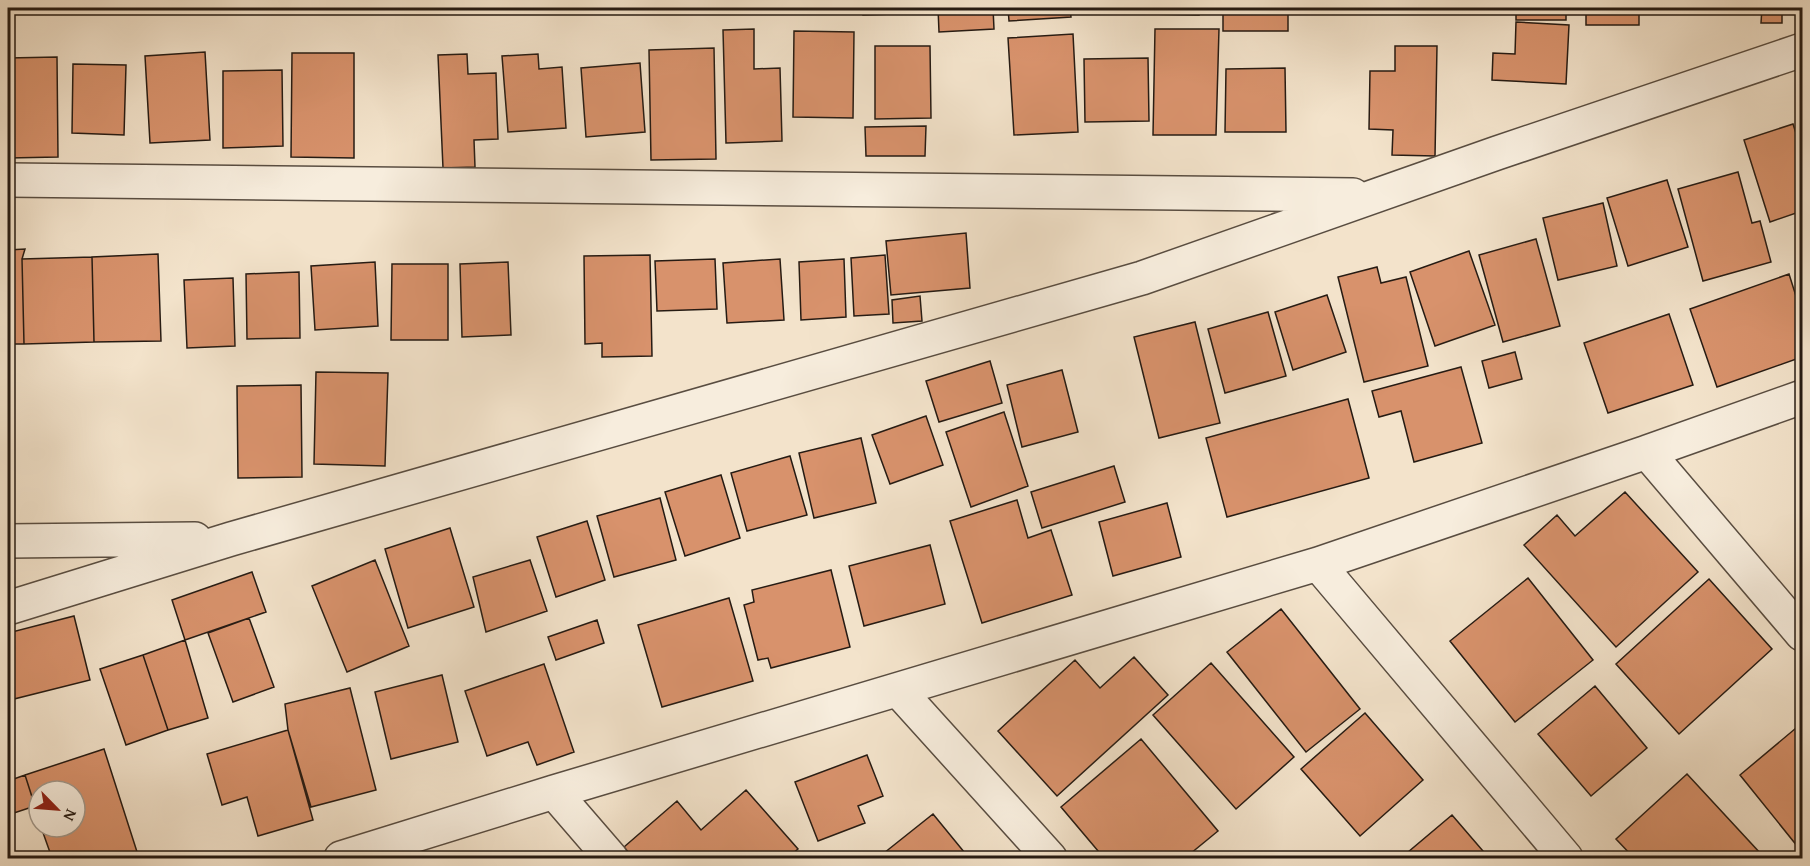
<svg xmlns="http://www.w3.org/2000/svg" width="1810" height="866" font-family="'Gentium Book Plus',serif">
<rect width="100%" height="100%" fill="#f3e3cb"/>
<filter id="stains"><feTurbulence type="fractalNoise" baseFrequency=".00333" numOctaves="4"/><feColorMatrix values="0 0 0 0 .2 0 0 0 0 .09 0 0 0 0 .02 0 0 0 .5 -.17"/></filter>
<radialGradient id="worn" r=".72"><stop offset=".6" stop-color="#630" stop-opacity="0"/><stop offset="1" stop-color="#630" stop-opacity=".3"/></radialGradient>
<path fill="#d8926c" stroke="#261b13" stroke-width="1.5" d="M 502,8 L 559,8 L 559,11 L 502,13 Z
M 863,8 L 928,8 L 928,13 L 863,15 Z
M 938,8 L 993,8 L 994,29 L 939,32 Z
M 1008,8 L 1070,8 L 1071,17 L 1009,21 Z
M 1144,8 L 1199,8 L 1199,15 L 1144,14 Z
M 1223,8 L 1288,8 L 1288,31 L 1223,31 Z
M 1516,8 L 1566,8 L 1566,20 L 1516,20 Z
M 1586,8 L 1639,8 L 1639,25 L 1586,25 Z
M 1655,8 L 1716,8 L 1716,11 L 1655,12 Z
M 1762,8 L 1782,8 L 1782,23 L 1761,23 Z
M 1516,22 L 1569,25 L 1566,84 L 1492,80 L 1493,53 L 1515,54 Z
M 754,29 L 754,69 L 780,68 L 782,141 L 726,143 L 723,30 Z
M 1155,29 L 1219,29 L 1216,135 L 1153,135 Z
M 794,31 L 854,32 L 853,118 L 793,117 Z
M 1073,34 L 1078,132 L 1014,135 L 1008,38 Z
M 875,46 L 930,46 L 931,118 L 875,119 Z
M 1395,46 L 1437,46 L 1435,156 L 1392,155 L 1393,130 L 1369,129 L 1370,71 L 1395,71 Z
M 714,48 L 716,159 L 651,160 L 649,50 Z
M 205,52 L 210,140 L 150,143 L 145,56 Z
M 292,53 L 354,53 L 354,158 L 291,157 Z
M 467,54 L 468,74 L 496,73 L 498,139 L 474,140 L 475,167 L 443,168 L 438,55 Z
M 538,54 L 539,69 L 562,67 L 566,128 L 508,132 L 502,56 Z
M 57,57 L 58,157 L 8,158 L 8,58 Z
M 1148,58 L 1149,121 L 1085,122 L 1084,59 Z
M 640,63 L 645,132 L 586,137 L 581,68 Z
M 73,64 L 126,65 L 124,135 L 72,133 Z
M 1285,68 L 1286,132 L 1225,132 L 1226,69 Z
M 282,70 L 283,146 L 223,148 L 223,71 Z
M 1793,124 L 1802,152 L 1802,211 L 1770,222 L 1744,140 Z
M 926,126 L 925,156 L 866,156 L 865,127 Z
M 1738,172 L 1752,223 L 1760,221 L 1771,262 L 1703,281 L 1678,189 Z
M 1667,180 L 1688,247 L 1628,266 L 1607,198 Z
M 1603,203 L 1617,266 L 1558,280 L 1543,218 Z
M 966,233 L 970,288 L 891,295 L 886,241 Z
M 1536,239 L 1560,326 L 1503,342 L 1479,255 Z
M 25,249 L 22,259 L 24,344 L 8,344 L 8,250 Z
M 1469,251 L 1495,325 L 1435,346 L 1410,272 Z
M 158,254 L 161,341 L 94,342 L 92,257 Z
M 650,255 L 652,356 L 602,357 L 602,343 L 585,344 L 584,256 Z
M 885,255 L 889,314 L 854,316 L 851,258 Z
M 92,257 L 94,342 L 24,344 L 22,259 Z
M 715,259 L 717,309 L 657,311 L 655,261 Z
M 780,259 L 784,320 L 727,323 L 723,263 Z
M 844,259 L 846,317 L 801,320 L 799,262 Z
M 375,262 L 378,326 L 315,330 L 311,266 Z
M 508,262 L 511,335 L 462,337 L 460,264 Z
M 392,264 L 448,264 L 448,340 L 391,340 Z
M 1377,267 L 1381,283 L 1406,277 L 1428,366 L 1364,382 L 1338,277 Z
M 299,272 L 300,338 L 247,339 L 246,274 Z
M 1789,274 L 1802,315 L 1802,357 L 1717,387 L 1690,309 Z
M 233,278 L 235,346 L 187,348 L 184,280 Z
M 1327,295 L 1346,352 L 1293,370 L 1275,312 Z
M 920,296 L 922,321 L 893,323 L 892,300 Z
M 1268,312 L 1286,376 L 1225,393 L 1208,329 Z
M 1669,314 L 1693,385 L 1608,413 L 1584,343 Z
M 1195,322 L 1220,423 L 1159,438 L 1134,337 Z
M 1515,352 L 1522,379 L 1489,388 L 1482,361 Z
M 990,361 L 1002,403 L 939,422 L 926,381 Z
M 1461,367 L 1482,443 L 1414,462 L 1401,411 L 1379,417 L 1372,391 Z
M 1062,370 L 1078,432 L 1022,447 L 1007,385 Z
M 316,372 L 388,373 L 385,466 L 314,464 Z
M 301,385 L 302,477 L 238,478 L 237,386 Z
M 1348,399 L 1369,478 L 1227,517 L 1206,438 Z
M 1004,412 L 1028,486 L 971,507 L 946,432 Z
M 926,416 L 943,465 L 890,484 L 872,435 Z
M 861,438 L 876,503 L 814,518 L 799,453 Z
M 790,456 L 807,515 L 747,531 L 731,473 Z
M 1114,466 L 1125,502 L 1042,528 L 1031,492 Z
M 721,475 L 740,538 L 685,556 L 665,492 Z
M 1625,492 L 1698,572 L 1616,647 L 1524,545 L 1557,515 L 1575,536 Z
M 660,498 L 676,560 L 614,577 L 597,516 Z
M 1017,500 L 1028,538 L 1051,530 L 1072,595 L 982,623 L 950,521 Z
M 1167,503 L 1181,557 L 1113,576 L 1099,522 Z
M 587,521 L 605,580 L 556,597 L 537,537 Z
M 450,528 L 474,607 L 408,628 L 385,549 Z
M 930,545 L 945,604 L 864,626 L 849,566 Z
M 375,560 L 409,646 L 347,672 L 312,586 Z
M 530,560 L 547,611 L 486,632 L 473,577 Z
M 831,570 L 850,647 L 771,668 L 768,658 L 758,660 L 744,605 L 754,602 L 752,590 Z
M 252,572 L 266,612 L 185,640 L 172,600 Z
M 1528,578 L 1593,660 L 1515,722 L 1450,641 Z
M 1709,579 L 1772,649 L 1679,734 L 1616,664 Z
M 729,598 L 753,681 L 662,707 L 638,625 Z
M 1281,609 L 1360,709 L 1306,752 L 1227,652 Z
M 74,616 L 90,680 L 14,699 L 8,671 L 8,633 Z
M 249,618 L 274,687 L 233,702 L 208,633 Z
M 597,620 L 604,643 L 556,660 L 548,637 Z
M 185,640 L 208,718 L 168,730 L 143,655 Z
M 143,655 L 168,730 L 126,745 L 100,669 Z
M 1134,657 L 1168,695 L 1057,796 L 998,731 L 1075,660 L 1100,688 Z
M 1211,663 L 1294,757 L 1236,809 L 1153,715 Z
M 544,664 L 574,752 L 537,765 L 528,742 L 487,756 L 465,691 Z
M 442,675 L 458,742 L 391,759 L 375,692 Z
M 1595,686 L 1647,748 L 1591,796 L 1538,734 Z
M 350,688 L 376,790 L 311,807 L 288,730 L 285,704 Z
M 1365,713 L 1423,780 L 1360,836 L 1301,769 Z
M 1802,723 L 1802,852 L 1740,775 Z
M 288,730 L 313,820 L 258,836 L 247,797 L 222,805 L 207,754 Z
M 1141,739 L 1218,831 L 1185,858 L 1104,858 L 1061,807 Z
M 104,749 L 139,858 L 52,858 L 41,827 L 75,827 L 75,791 L 39,791 L 39,819 L 25,775 Z
M 867,755 L 883,796 L 858,806 L 865,823 L 818,841 L 795,782 Z
M 1687,774 L 1761,854 L 1756,858 L 1634,858 L 1616,839 Z
M 25,775 L 35,806 L 8,815 L 8,781 Z
M 746,790 L 798,849 L 787,858 L 633,858 L 624,847 L 677,801 L 701,830 Z
M 933,814 L 969,858 L 889,858 L 884,853 Z
M 1452,815 L 1489,858 L 1401,858 Z"/>
<g fill="none" stroke-linecap="round" stroke-linejoin="round">
<g stroke="#594d41" stroke-width="36">
<path id="minor" d="M 8,180 L 1353,195
M 1647,452 L 1802,397
M 8,541 L 195,539
M 1318,564 L 1566,858
M 8,608 L 231,539 L 1142,278 L 1497,153 L 1802,50
M 899,691 L 1050,858
M 554,792 L 611,858
M 341,858 L 554,792 L 1318,564 L 1647,452 L 1802,634"/>
</g>
<use href="#minor" stroke="#f7eddd" stroke-width="33"/>
</g>
<rect width="1810" height="866" fill="none" stroke="#f3e3cb" stroke-width="30"/>
<rect x="9" y="9" width="1792" height="848" fill="none" stroke="#261b13" stroke-width="3"/>
<rect x="15" y="15" width="1780" height="836" fill="none" stroke="#261b13" stroke-width="1.5"/>
<g transform="translate(57 809) rotate(115)"><circle r="28" fill="#f7eddd" stroke="#a3998c" stroke-width="1.5"/>
<path d="M0-4.5L10 22L0 15L-10 22Z" fill="#8f2418"/>
<text y="-9" font-size="16" font-weight="bold" text-anchor="middle" fill="#261b13">N</text>
</g>
<rect width="100%" height="100%" filter="url(#stains)"/>
<rect width="100%" height="100%" fill="url(#worn)"/>
</svg>
